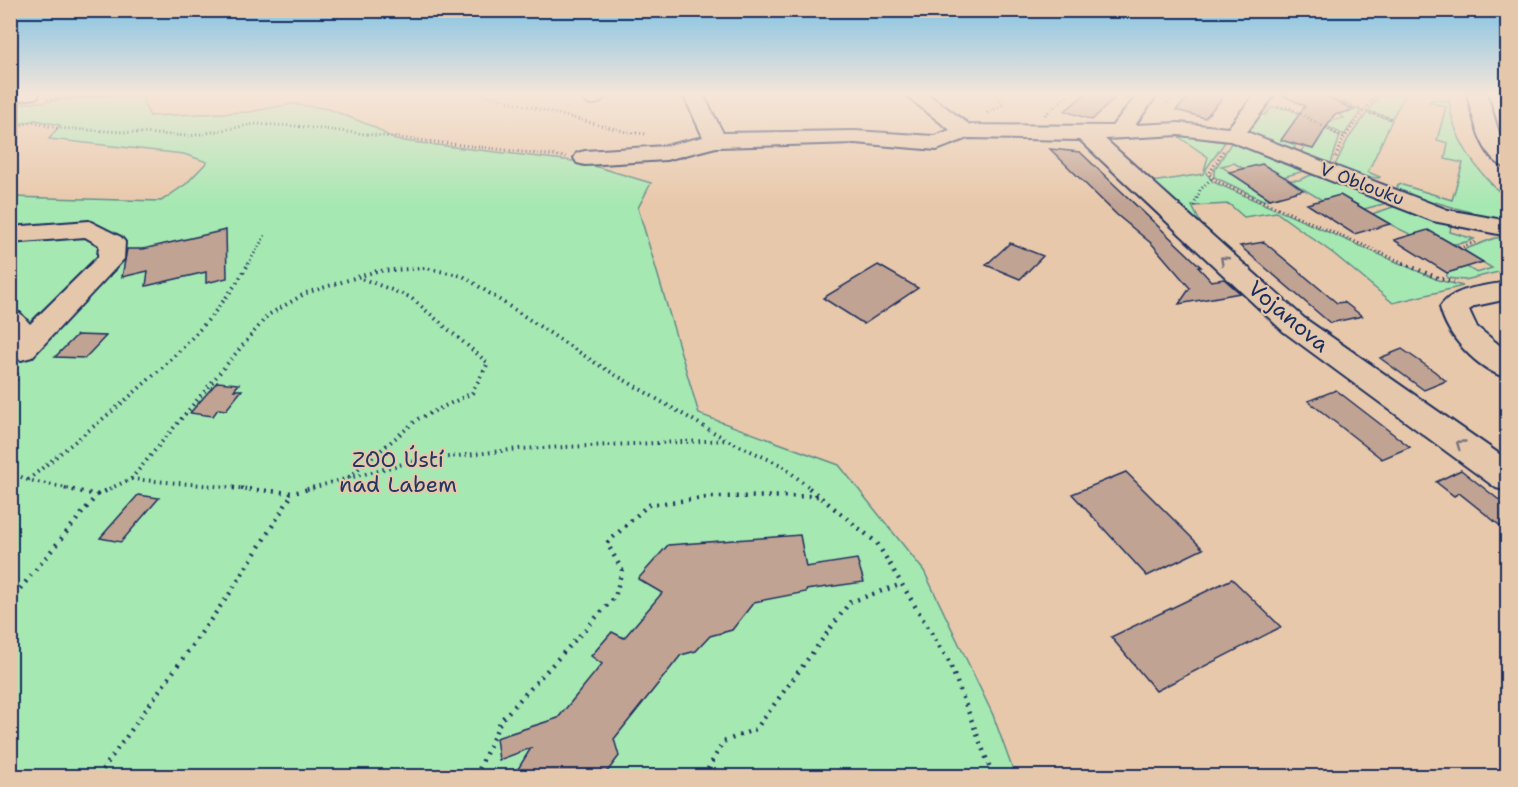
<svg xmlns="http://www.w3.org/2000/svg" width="1518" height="787" font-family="'Shantell Sans',sans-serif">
<rect width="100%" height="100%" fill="#e8c8ab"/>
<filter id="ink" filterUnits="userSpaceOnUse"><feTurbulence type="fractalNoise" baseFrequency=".0167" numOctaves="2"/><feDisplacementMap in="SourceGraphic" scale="12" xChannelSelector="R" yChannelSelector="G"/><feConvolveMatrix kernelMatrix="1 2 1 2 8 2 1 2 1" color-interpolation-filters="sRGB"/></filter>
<g filter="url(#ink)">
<path fill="#a6e8b2" stroke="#608c88" stroke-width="1.5" d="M 118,94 L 147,94 L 143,102 L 150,116 L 249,112 L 292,104 L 329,109 L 374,127 L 395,140 L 581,162 L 651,183 L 638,208 L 699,414 L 839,465 L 924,571 L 993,715 L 1015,776 L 11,776 L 11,197 L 161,201 L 186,184 L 207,162 L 184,154 L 49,139 L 60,125 L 35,120 L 11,126 L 11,105 Z
M 1380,94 L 1406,94 L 1392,118 L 1368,111 Z
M 1431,100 L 1449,101 C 1453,140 1479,174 1507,199 L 1507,221 L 1469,215 L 1470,212 L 1435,202 L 1431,205 L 1398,193 L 1396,189 L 1399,184 L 1452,200 L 1463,163 L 1445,159 L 1448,143 L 1437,140 L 1446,107 L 1429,102 Z
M 1341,103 L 1345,103 L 1361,111 L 1344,135 L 1302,113 L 1312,110 L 1332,121 L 1344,118 L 1338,114 L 1353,110 Z
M 1272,107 L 1290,109 L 1340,136 L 1330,166 L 1298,154 L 1305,147 L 1313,149 L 1322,135 L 1282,140 L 1296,145 L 1292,152 L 1245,131 L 1257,113 L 1265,115 Z
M 1367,113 L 1392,120 L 1368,172 L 1380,177 L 1379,178 L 1356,176 L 1334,167 L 1348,139 Z
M 1180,135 L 1225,142 L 1206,169 L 1206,173 L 1213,182 L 1438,280 L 1463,286 L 1393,303 L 1334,254 L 1276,212 L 1244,217 L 1229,204 L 1192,206 L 1200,222 L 1199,225 L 1103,138 L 1152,182 L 1203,174 L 1208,157 L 1179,137 Z
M 1231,143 L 1286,162 L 1284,164 L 1304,171 L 1283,177 L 1244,169 L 1234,163 L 1221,166 L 1270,199 L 1263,200 L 1214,177 L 1214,171 Z
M 1316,173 L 1391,202 L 1364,209 L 1340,195 L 1322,200 L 1288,180 L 1299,180 Z
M 1399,205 L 1451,225 L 1450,232 L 1474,239 C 1440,255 1402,231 1372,214 Z
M 1507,237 L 1507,270 L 1465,280 L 1447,278 L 1447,273 L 1467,267 L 1477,273 L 1492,268 L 1463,250 L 1495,238 Z"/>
<path fill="#c1a394" stroke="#1b2f5e" stroke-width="1.5" d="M 1085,94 L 1119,94 L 1092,120 L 1065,111 Z
M 1192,94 L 1226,94 L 1205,118 L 1176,110 Z
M 1280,94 L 1321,94 L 1354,110 L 1334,115 L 1313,149 L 1281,140 L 1305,106 Z
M 1050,149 L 1080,152 L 1201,267 L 1198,267 L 1211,281 L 1224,279 L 1240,293 L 1179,304 L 1190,288 L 1152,244 L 1117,215 Z
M 1262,164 L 1286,178 L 1303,190 L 1270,199 L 1229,172 Z
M 1340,195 L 1364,209 L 1390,224 L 1354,234 L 1307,204 Z
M 226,230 L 227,278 L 206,283 L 206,272 L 146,286 L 148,271 L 122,277 L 127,249 L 143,249 Z
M 1428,230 L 1463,250 L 1483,262 L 1447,273 L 1394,240 Z
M 1264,242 L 1337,303 L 1344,302 L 1362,316 L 1330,323 L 1240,246 Z
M 1010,243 L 1043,256 L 1020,279 L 986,265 Z
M 878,265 L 918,288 L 864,324 L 823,298 Z
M 77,335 L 106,336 L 85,358 L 55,357 Z
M 1402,349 L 1434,371 L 1446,381 L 1424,390 L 1380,358 Z
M 217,382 L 239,384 L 234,390 L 242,390 L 226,410 L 218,409 L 213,416 L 190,413 Z
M 1336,390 L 1410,447 L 1382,459 L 1308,401 Z
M 1461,470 L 1508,507 L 1508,532 L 1459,493 L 1454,496 L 1436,482 Z
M 1126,472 L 1203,549 L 1147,576 L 1072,494 Z
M 138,495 L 159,498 L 121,542 L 100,538 Z
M 800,535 L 806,567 L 857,559 L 864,582 L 806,590 L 806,592 L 754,602 L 732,630 L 710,636 L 696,651 L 681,655 L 614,739 L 619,756 L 603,777 L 513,777 L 531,748 L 499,760 L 496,738 L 558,718 L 602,664 L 591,656 L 612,632 L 624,638 L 662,593 L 638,579 L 668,545 Z
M 1232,579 L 1281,627 L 1156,691 L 1111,637 Z"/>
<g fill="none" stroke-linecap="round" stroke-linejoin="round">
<g stroke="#1b2f5e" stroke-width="4">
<path id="minor" d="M 10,94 L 39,94 L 36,98 L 10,102 Z
M 587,94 L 607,94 C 601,103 597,106 586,103 L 583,99 Z
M 683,94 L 703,94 L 723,133 L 855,131 L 934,136 L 950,130 L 909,98 L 906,94 L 928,94 L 970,125 L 1112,126 L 1138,94 L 1158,94 L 1135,125 L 1179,123 L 1228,128 L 1255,94 L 1275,94 L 1247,132 L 1448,210 L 1508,221 L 1508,236 L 1433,221 L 1230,141 L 1179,135 L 1105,139 L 1304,318 L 1508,460 L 1508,491 L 1496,488 L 1284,332 L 1080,140 L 968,138 L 937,150 L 855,143 L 716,147 L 666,160 L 585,165 L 577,163 L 574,158 L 577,153 L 585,151 L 665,146 L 703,137 Z
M 1467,94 L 1487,94 L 1501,139 L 1508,146 L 1508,168 C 1481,161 1473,116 1467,94 Z
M 89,221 L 121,237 L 125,242 L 124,259 L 32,357 L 21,360 L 10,357 L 10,311 L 20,313 L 30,324 L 98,257 L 99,245 L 85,237 L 10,243 L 10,227 Z
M 1508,282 L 1508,299 L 1475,306 L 1469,310 L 1477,327 L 1508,352 L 1508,378 C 1478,370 1447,337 1440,307 C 1453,287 1486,286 1508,282 Z"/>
</g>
<path stroke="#1b2f5e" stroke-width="3" stroke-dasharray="1 3" stroke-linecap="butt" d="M 481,94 L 627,132 L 646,134
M 1346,94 L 1334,97 L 1364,111 L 1392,119
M 47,99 L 94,94
M 1167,103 L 1175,94
M 1278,107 L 1290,108 L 1344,138
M 987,113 L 1004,104 L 993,94
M 1045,115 L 1069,94
M 10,128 L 33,122 L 57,128 L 190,136 L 255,124 L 296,126 L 566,157
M 1223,151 L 1209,174 L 1216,181 L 1406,264
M 1336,157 L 1344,138 L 1376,94
M 1194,206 L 1200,190 L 1212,178
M 1459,248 L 1476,242
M 248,264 L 266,234"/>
<path stroke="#1b2f5e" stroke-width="4" stroke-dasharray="1.5 4.5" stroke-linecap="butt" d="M 1403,263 L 1438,278 L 1454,282
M 10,390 L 15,386 L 18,369
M 10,472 L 28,480 L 71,489
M 349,477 L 418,419 L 472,393 L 488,363 L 410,297 L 358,277
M 131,479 L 250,489
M 28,480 C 105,415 197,352 249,263
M 109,489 L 131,479 L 268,315 L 306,293 L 377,271 L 426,268 L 463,276 L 597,364 L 727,440 L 781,465 L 811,489
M 307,489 L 414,461 L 519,449 L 727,440"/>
<path stroke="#1b2f5e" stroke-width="4.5" stroke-dasharray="2 6" stroke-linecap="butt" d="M 233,488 L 293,493 L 313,488
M 809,488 L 877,543 L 950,664 L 993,776
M 97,495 L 112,488
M 10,601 L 97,495 L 64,488
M 98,776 L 230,593 L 293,493
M 476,776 L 501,720 L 615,597 L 622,570 L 607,543 L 648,505 L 713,497 L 819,496
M 704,776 L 723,742 L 756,729 L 850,602 L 902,584"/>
<use href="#minor" fill="#e5c8ac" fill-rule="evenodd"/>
</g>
<defs><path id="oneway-chevron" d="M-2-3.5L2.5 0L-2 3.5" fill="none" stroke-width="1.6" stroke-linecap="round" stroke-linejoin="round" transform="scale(1.5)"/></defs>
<g stroke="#767481">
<use href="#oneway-chevron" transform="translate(1224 260) rotate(-137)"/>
<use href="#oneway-chevron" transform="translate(1460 444) rotate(-144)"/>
</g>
</g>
<linearGradient id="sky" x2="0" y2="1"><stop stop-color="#81c2e4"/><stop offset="0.46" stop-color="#f5e6d9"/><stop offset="1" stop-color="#f5e6d9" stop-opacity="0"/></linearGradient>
<rect width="1518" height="204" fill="url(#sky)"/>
<g text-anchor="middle" stroke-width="4.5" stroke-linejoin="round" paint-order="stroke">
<g font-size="18" fill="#1b2f5e" stroke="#e5c8ac">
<text transform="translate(1362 184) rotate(21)" y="6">V Oblouku</text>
</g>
<g font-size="22" fill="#1b2f5e" stroke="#e5c8ac">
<text transform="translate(1289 316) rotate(40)" y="8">Vojanova</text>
</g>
<g font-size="22" fill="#223862" stroke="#e5c8ac">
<text x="398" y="467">ZOO Ústí<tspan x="398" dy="25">nad Labem</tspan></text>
</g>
</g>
<rect width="1518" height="787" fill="none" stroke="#e5c8ac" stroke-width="36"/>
<rect x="18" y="18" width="1482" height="751" fill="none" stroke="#1b2f5e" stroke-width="2" filter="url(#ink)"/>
</svg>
